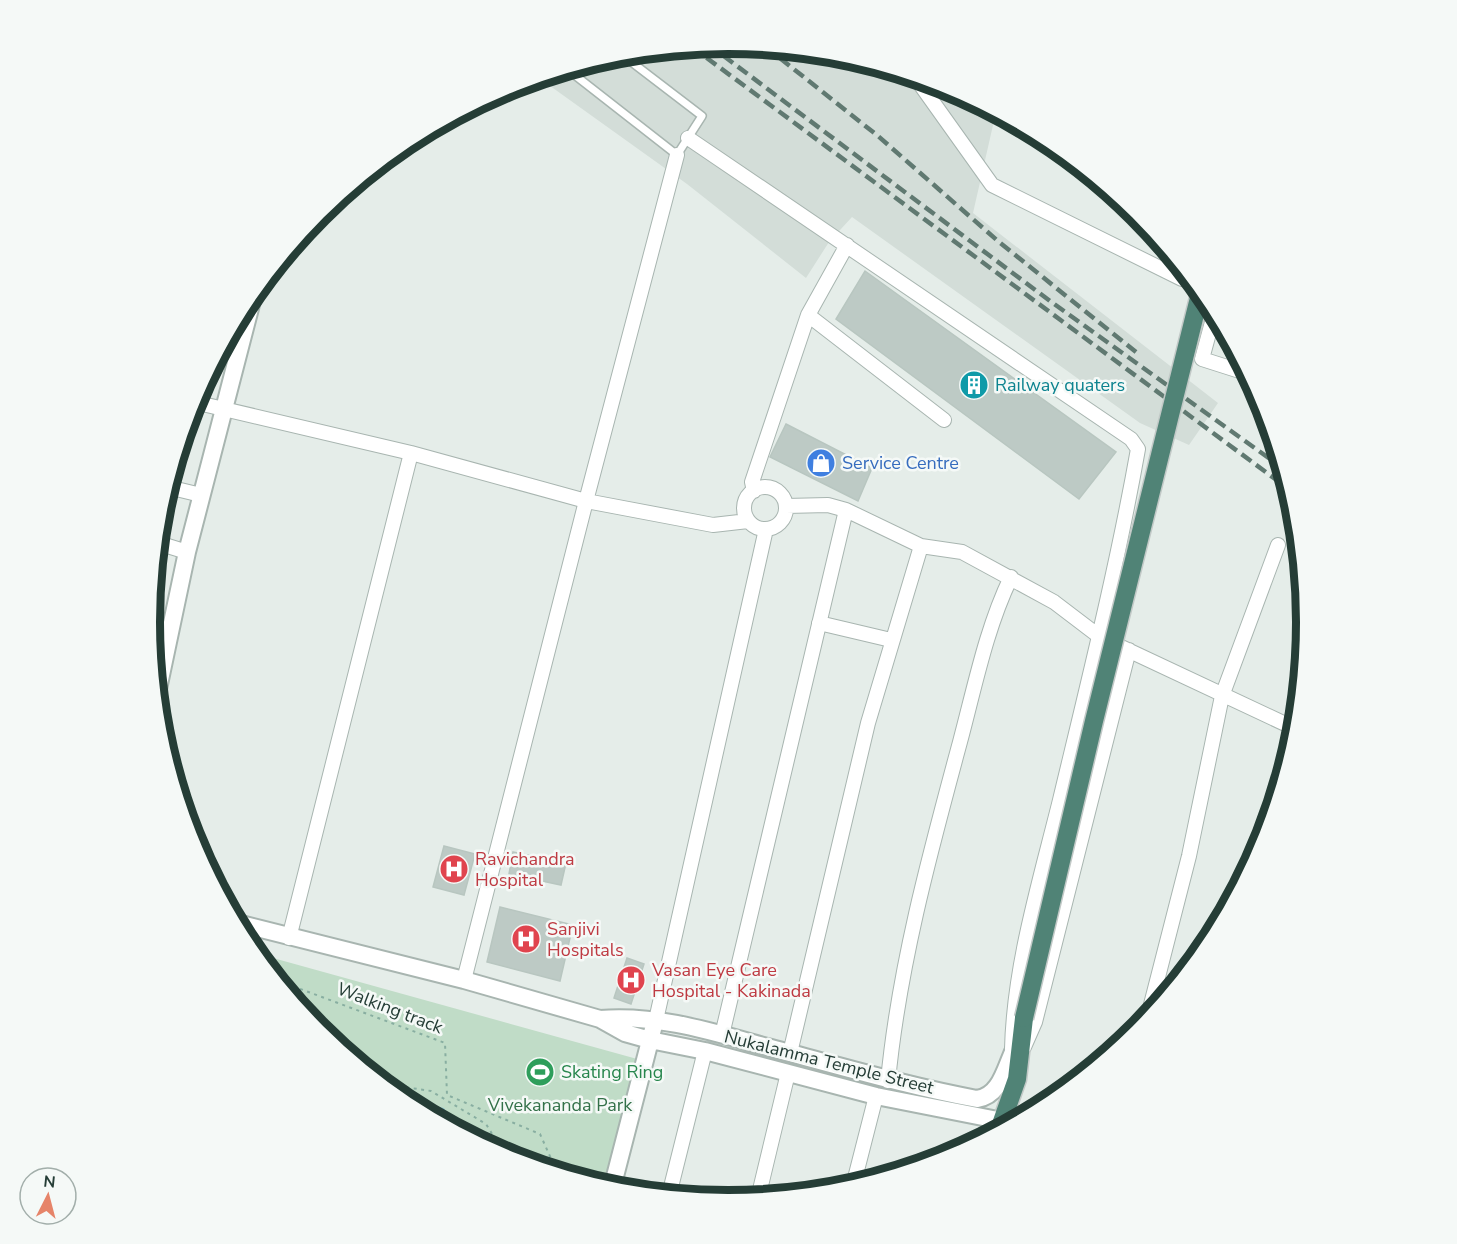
<svg xmlns="http://www.w3.org/2000/svg" width="1457" height="1244" font-family="'Nunito Sans',sans-serif">
<rect width="100%" height="100%" fill="#e5ede9"/>
<path fill="#d3ddd8" d="M 729,44 L 842,55 L 950,88 L 996,112 L 973,213 L 1218,403 L 1189,445 L 1140,423 L 852,217 L 829,242 L 806,278 L 687,184 L 539,78 L 616,55 Z"/>
<path fill="#c0dcc7" d="M 255,953 L 648,1062 L 609,1188 L 507,1156 L 407,1103 L 319,1031 Z"/>
<path fill="#92c5cd" d="M 402,1099 L 444,1108 L 451,1121 L 463,1126 L 466,1134 Z"/>
<path fill="#bdcac5" stroke="#b8c6c0" stroke-width="1.5" d="M 865,271 L 1116,452 L 1079,499 L 836,319 Z
M 786,424 L 872,468 L 858,501 L 770,457 Z
M 444,846 L 475,854 L 464,895 L 433,887 Z
M 513,852 L 566,863 L 561,885 L 509,874 Z
M 500,907 L 573,925 L 560,981 L 487,962 Z
M 627,958 L 644,964 L 631,1004 L 614,998 Z"/>
<g fill="none" stroke-linecap="round" stroke-linejoin="round">
<g stroke="#a8b5b0" stroke-width="10">
<path id="service" d="M 567,69 L 677,155 L 702,116 L 621,54"/>
</g>
<g stroke="#a8b5b0" stroke-width="16">
<path id="minor" d="M 915,77 L 992,185 L 1182,279 L 1191,278
M 688,138 L 1131,439 L 1138,449 C 1117,567 1088,683 1060,800 C 1040,881 1014,965 1012,1049
M 1215,311 L 1202,359 L 1249,374
M 808,315 L 944,420
M 194,402 L 411,453 L 586,501 L 713,525 L 748,521
M 168,487 L 201,495
M744 508a21 21 0 1 1 42 0a21 21 0 1 1-42 0Z
M 754,491 L 752,482 L 808,315 L 847,245
M 786,506 L 828,505 L 846,510 L 921,546 L 962,552 L 1054,602 L 1100,637 L 1296,729
M 158,543 L 187,552
M 819,623 L 891,640
M 289,938 L 411,453
M 464,980 L 586,501 L 677,155
M 656,1020 L 766,529
M 1147,1020 L 1189,856 L 1222,696 L 1278,545
M 722,1035 L 846,510
M 1024,1047 L 1035,1022 L 1129,650
M 790,1053 L 868,723 L 921,546
M 888,1081 C 899,966 930,853 960,742 C 975,686 986,629 1011,577
M 853,1186 L 876,1096
M 669,1195 L 705,1051
M 758,1198 L 788,1073"/>
</g>
<g stroke="#a8b5b0" stroke-width="20">
<path id="tertiary" d="M 157,694 L 187,552 L 254,293
M 237,923 L 464,980 L 600,1019 L 625,1033 L 650,1040 L 705,1051 L 876,1096 L 1013,1123
M 600,1019 C 659,1014 716,1033 771,1048 C 840,1066 907,1086 977,1099 C 1005,1095 1006,1057 1021,1037
M 612,1188 L 653,1029"/>
</g>
<g stroke="#c2c9c7" stroke-width="21">
<path id="trunk" d="M 999,1130 L 1017,1079 L 1024,1018"/>
</g>
<path stroke="#88aea1" stroke-width="2" stroke-dasharray="3 4.5" stroke-linecap="butt" d="M 279,981 L 445,1043 L 447,1095 L 540,1134 L 557,1172
M 384,1084 L 431,1091 L 486,1124 L 505,1155"/>
<use href="#service" stroke="#fff" stroke-width="7"/>
<use href="#minor" stroke="#fff" stroke-width="14"/>
<use href="#tertiary" stroke="#fff" stroke-width="16"/>
<use href="#trunk" stroke="#508376" stroke-width="18"/>
<path stroke="#607971" stroke-width="4.5" stroke-dasharray="12 6" stroke-linecap="butt" d="M 709,45 L 1050,301 L 1284,469
M 692,47 L 1290,490
M 766,47 L 878,136 L 999,242 L 1136,352"/>
<g stroke="#c2c9c7" stroke-width="21" stroke-linecap="butt">
<path id="trunk-bridge" d="M 1024,1018 L 1094,721 L 1201,290"/>
</g>
<use href="#trunk-bridge" stroke="#508376" stroke-width="18"/>
</g>
<defs>
<g id="building-disc" transform="scale(1.5)"><circle r="9.5" fill="#0f9aa8" stroke="#f5f9f7"/><path d="M-4-6H4V6H1V3H-1V6H-4ZM-2.5-4.3h1.7v1.8h-1.7ZM.8-4.3h1.7v1.8H.8ZM-2.5-1h1.7V.8h-1.7ZM.8-1h1.7V.8H.8Z" fill="#fff"/></g>
<g id="shop-disc" transform="scale(1.5)"><circle r="9.5" fill="#3f7fe0" stroke="#f5f9f7"/><path d="M-5-2.5h2.3a2.7 3.5 0 0 1 5.4 0H5L5.5 6h-11ZM-1.5-2.5h3a1.5 2.3 0 0 0-3 0Z" fill="#fff"/></g>
<g id="hospital-disc" transform="scale(1.5)"><circle r="9.5" fill="#e0444e" stroke="#f5f9f7"/><path d="M-5-5h3v3.5h4V-5h3V5h-3V1.5h-4V5h-3Z" fill="#fff"/></g>
<g id="stadium-disc" transform="scale(1.5)"><circle r="9.5" fill="#2e9e5b" stroke="#f5f9f7"/><path d="M0-5a6.5 5 0 1 0 0 10a6.5 5 0 1 0 0-10ZM-3.5-1.8h7v3.6h-7Z" fill="#fff"/></g>
</defs>
<g fill-rule="evenodd">
<use href="#building-disc" x="974" y="385"/>
<use href="#shop-disc" x="821" y="463"/>
<use href="#hospital-disc" x="454" y="869"/>
<use href="#hospital-disc" x="526" y="939"/>
<use href="#hospital-disc" x="631" y="980"/>
<use href="#stadium-disc" x="540" y="1072"/>
</g>
<g text-anchor="middle" stroke-width="5" stroke-linejoin="round" paint-order="stroke">
<g font-size="18" fill="#0d838f" stroke="#f5f9f7" text-anchor="start">
<text x="995" y="391">Railway quaters</text>
</g>
<g font-size="18" fill="#366cbe" stroke="#f5f9f7" text-anchor="start">
<text x="842" y="469">Service Centre</text>
</g>
<g font-size="18" fill="#be3a42" stroke="#f5f9f7" text-anchor="start">
<text x="475" y="865">Ravichandra<tspan x="475" dy="21">Hospital</tspan></text>
<text x="547" y="935">Sanjivi<tspan x="547" dy="21">Hospitals</tspan></text>
<text x="652" y="976">Vasan Eye Care<tspan x="652" dy="21">Hospital - Kakinada</tspan></text>
</g>
<g font-size="18" fill="#253d36" stroke="#f5f9f7">
<text transform="translate(390 1008) rotate(21)" y="6">Walking track</text>
<text transform="translate(829 1062) rotate(14)" y="6">Nukalamma Temple Street</text>
</g>
<g font-size="18" fill="#27864d" stroke="#f5f9f7" text-anchor="start">
<text x="561" y="1078">Skating Ring</text>
</g>
<g font-size="18" fill="#337149" stroke="#f5f9f7">
<text x="560" y="1111">Vivekananda Park</text>
</g>
</g>
<path d="M0 0H1457V1244H0ZM160 622a568 568 0 1 1 1136 0a568 568 0 1 1-1136 0Z" fill="#f5f9f7" fill-rule="evenodd"/>
<path fill="none" stroke="#253d36" stroke-width="8" d="M160 622a568 568 0 1 1 1136 0a568 568 0 1 1-1136 0Z"/>
<g transform="translate(48 1196) rotate(6)"><circle r="28" fill="#f5f9f7" stroke="#a2aeaa" stroke-width="1.5"/>
<path d="M0-4.5L10 22L0 15L-10 22Z" fill="#e68469"/>
<text y="-9" font-size="16" font-weight="bold" text-anchor="middle" fill="#253d36">N</text>
</g>
</svg>
